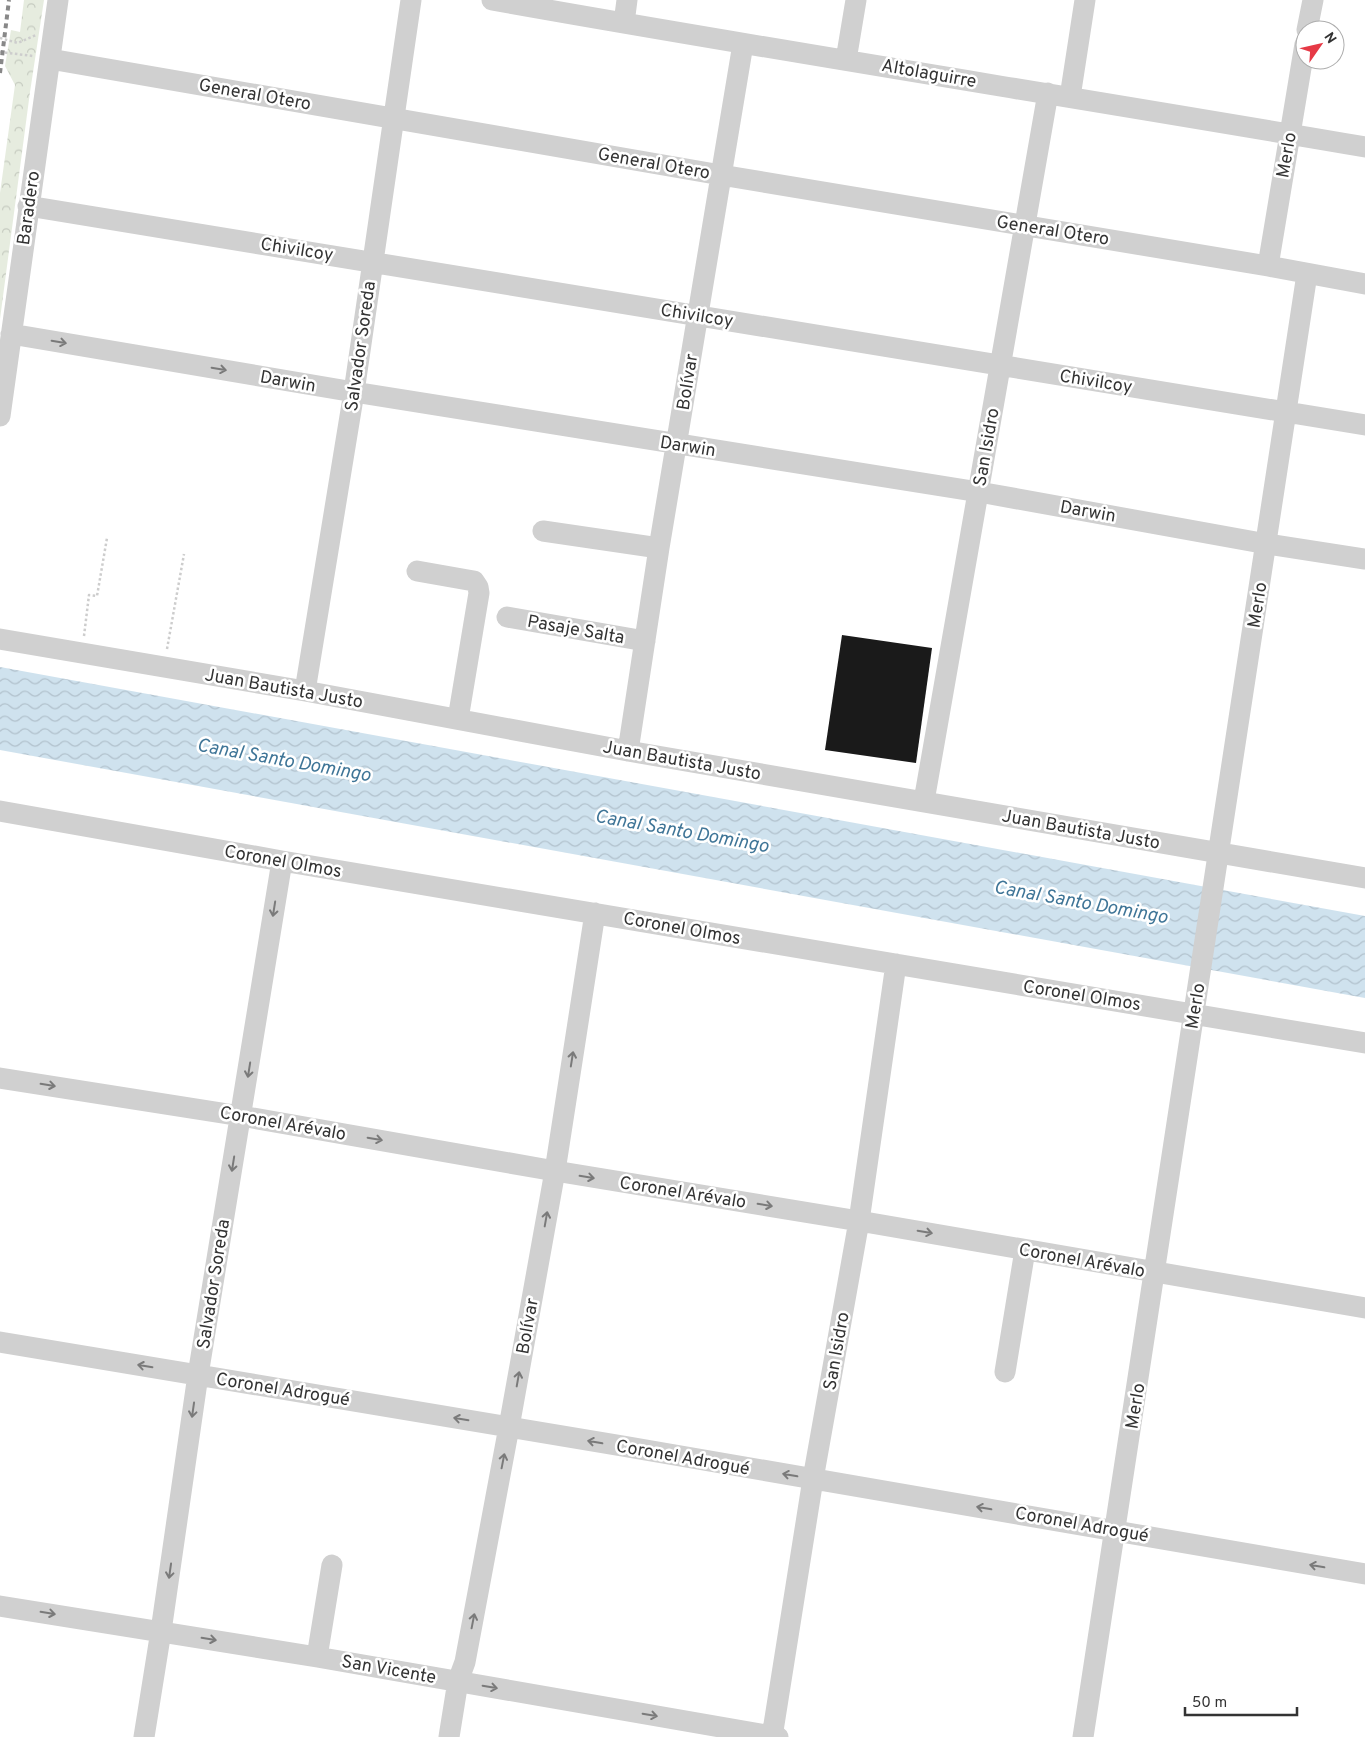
<svg xmlns="http://www.w3.org/2000/svg" width="1365" height="1737" font-family="Overpass,sans-serif">
<defs>
<pattern id="park-crowns" width="20" height="18" patternUnits="userSpaceOnUse" patternTransform="scale(1.25)"><rect width="20" height="18" fill="#e6ecdf"/><path d="M2 6a3 3 0 1 1 6 0M12 15a3 3 0 1 1 6 0" fill="none" stroke="#c6cbc0"/></pattern>
<pattern id="water-waves" width="16" height="10" patternUnits="userSpaceOnUse" patternTransform="scale(1.25)"><rect width="16" height="10" fill="#cfe2ee"/><path d="M0 5q4-4 8 0t8 0" fill="none" stroke="#b2c2cd"/></pattern>
</defs>
<rect width="100%" height="100%" fill="#fff"/>
<path fill="url(#park-crowns)" d="M 24,0 L 44,0 L 30,92 L 0,319 L 0,193 L 15,85 L 5,66 L 11,30 L 20,32 Z"/>
<path fill="url(#water-waves)" d="M 0,667 L 1365,916 L 1365,998 L 0,750 Z"/>
<path fill="#1a1a1a" d="M 842,635 L 932,648 L 916,763 L 825,750 Z"/>
<g fill="none" stroke-linecap="round" stroke-linejoin="round">
<path stroke="#cdcdcd" stroke-width="2.5" stroke-dasharray="2.5 2.5" stroke-linecap="butt" d="M 0,38 L 18,43 L 36,35
M 0,52 L 33,56
M 84,636 L 89,595 L 97,596 L 107,538
M 167,649 L 184,554"/>
<path stroke="#d0d0d0" stroke-width="21" d="M 492,0 C 783,52 1074,97 1365,147
M 624,23 L 627,0
M 1307,30 L 1313,0
M 50,59 L 721,175 L 1268,266 L 1365,284
M 846,60 L 856,0
M 1070,97 L 1085,0
M 28,206 L 1365,425
M 1268,266 L 1305,44
M 11,334 L 354,392 L 979,492 L 1267,544 L 1365,559
M 0,416 L 58,0
M 543,531 L 659,548
M 417,571 L 468,580 L 474,581 L 478,587 L 479,593 L 458,719
M 507,617 L 645,641
M 0,639 L 305,691 L 628,751 L 1365,878
M 305,691 L 354,392 L 411,0
M 628,751 L 659,548 L 743,44
M 924,801 L 1048,93
M 0,811 L 282,861 L 1365,1043
M 0,1078 L 241,1116 L 555,1171 L 859,1221 L 1365,1308
M 0,1342 C 455,1418 911,1493 1365,1574
M 1005,1372 L 1025,1250
M 0,1606 L 317,1657 L 778,1737
M 317,1657 L 332,1565
M 144,1737 L 161,1631 L 198,1375 L 282,861
M 449,1737 L 458,1681 L 465,1662 L 509,1427 L 555,1171 L 595,913
M 772,1737 L 813,1479 L 859,1221 L 896,964
M 1083,1737 L 1307,274"/>
<path stroke="#888" stroke-width="4" stroke-dasharray="5 4" stroke-linecap="butt" d="M 0,73 L 9,0"/>
</g>
<defs><path id="oneway-shaft" d="M-6 0H5M1.5-3L5.5 0L1.5 3" fill="none" stroke-width="1.6" stroke-linecap="round" stroke-linejoin="round" transform="scale(1.25)"/></defs>
<g stroke="#7a7a7a">
<use href="#oneway-shaft" transform="translate(59 342) rotate(10)"/>
<use href="#oneway-shaft" transform="translate(219 369) rotate(10)"/>
<use href="#oneway-shaft" transform="translate(274 909) rotate(99)"/>
<use href="#oneway-shaft" transform="translate(572 1059) rotate(-81)"/>
<use href="#oneway-shaft" transform="translate(249 1070) rotate(99)"/>
<use href="#oneway-shaft" transform="translate(48 1085) rotate(9)"/>
<use href="#oneway-shaft" transform="translate(375 1139) rotate(10)"/>
<use href="#oneway-shaft" transform="translate(233 1164) rotate(99)"/>
<use href="#oneway-shaft" transform="translate(587 1177) rotate(9)"/>
<use href="#oneway-shaft" transform="translate(765 1205) rotate(9)"/>
<use href="#oneway-shaft" transform="translate(546 1219) rotate(-80)"/>
<use href="#oneway-shaft" transform="translate(925 1232) rotate(10)"/>
<use href="#oneway-shaft" transform="translate(145 1366) rotate(-171)"/>
<use href="#oneway-shaft" transform="translate(518 1379) rotate(-80)"/>
<use href="#oneway-shaft" transform="translate(193 1410) rotate(98)"/>
<use href="#oneway-shaft" transform="translate(461 1419) rotate(-171)"/>
<use href="#oneway-shaft" transform="translate(595 1442) rotate(-170)"/>
<use href="#oneway-shaft" transform="translate(503 1461) rotate(-79)"/>
<use href="#oneway-shaft" transform="translate(790 1475) rotate(-170)"/>
<use href="#oneway-shaft" transform="translate(984 1508) rotate(-170)"/>
<use href="#oneway-shaft" transform="translate(1317 1566) rotate(-170)"/>
<use href="#oneway-shaft" transform="translate(170 1571) rotate(98)"/>
<use href="#oneway-shaft" transform="translate(48 1613) rotate(9)"/>
<use href="#oneway-shaft" transform="translate(473 1621) rotate(-79)"/>
<use href="#oneway-shaft" transform="translate(209 1639) rotate(9)"/>
<use href="#oneway-shaft" transform="translate(490 1687) rotate(10)"/>
<use href="#oneway-shaft" transform="translate(650 1715) rotate(10)"/>
</g>
<g text-anchor="middle" stroke-width="5" stroke-linejoin="round" paint-order="stroke">
<g font-size="18" fill="#333" stroke="#fff">
<text transform="translate(929 73) rotate(10)" y="6">Altolaguirre</text>
<text transform="translate(255 94) rotate(10)" y="6">General Otero</text>
<text transform="translate(1286 155) rotate(-80)" y="6">Merlo</text>
<text transform="translate(654 163) rotate(10)" y="6">General Otero</text>
<text transform="translate(28 208) rotate(-82)" y="6">Baradero</text>
<text transform="translate(1053 230) rotate(9)" y="6">General Otero</text>
<text transform="translate(297 249) rotate(9)" y="6">Chivilcoy</text>
<text transform="translate(697 315) rotate(9)" y="6">Chivilcoy</text>
<text transform="translate(360 346) rotate(-82)" y="6">Salvador Soreda</text>
<text transform="translate(288 381) rotate(10)" y="6">Darwin</text>
<text transform="translate(1096 381) rotate(9)" y="6">Chivilcoy</text>
<text transform="translate(687 382) rotate(-81)" y="6">Bolívar</text>
<text transform="translate(688 446) rotate(9)" y="6">Darwin</text>
<text transform="translate(986 447) rotate(-80)" y="6">San Isidro</text>
<text transform="translate(1088 511) rotate(10)" y="6">Darwin</text>
<text transform="translate(1257 605) rotate(-81)" y="6">Merlo</text>
<text transform="translate(576 629) rotate(10)" y="6">Pasaje Salta</text>
<text transform="translate(284 688) rotate(10)" y="6">Juan Bautista Justo</text>
<text transform="translate(682 760) rotate(10)" y="6">Juan Bautista Justo</text>
<text transform="translate(1081 829) rotate(10)" y="6">Juan Bautista Justo</text>
<text transform="translate(283 861) rotate(10)" y="6">Coronel Olmos</text>
<text transform="translate(682 928) rotate(10)" y="6">Coronel Olmos</text>
<text transform="translate(1082 995) rotate(9)" y="6">Coronel Olmos</text>
<text transform="translate(1195 1006) rotate(-81)" y="6">Merlo</text>
<text transform="translate(283 1123) rotate(10)" y="6">Coronel Arévalo</text>
<text transform="translate(683 1192) rotate(9)" y="6">Coronel Arévalo</text>
<text transform="translate(1082 1260) rotate(10)" y="6">Coronel Arévalo</text>
<text transform="translate(213 1284) rotate(-81)" y="6">Salvador Soreda</text>
<text transform="translate(527 1326) rotate(-80)" y="6">Bolívar</text>
<text transform="translate(836 1351) rotate(-80)" y="6">San Isidro</text>
<text transform="translate(283 1389) rotate(9)" y="6">Coronel Adrogué</text>
<text transform="translate(1135 1406) rotate(-81)" y="6">Merlo</text>
<text transform="translate(683 1457) rotate(10)" y="6">Coronel Adrogué</text>
<text transform="translate(1082 1524) rotate(10)" y="6">Coronel Adrogué</text>
<text transform="translate(389 1669) rotate(10)" y="6">San Vicente</text>
</g>
<g font-size="19" font-style="italic" fill="#3f7597" stroke="#fff">
<text transform="translate(284 759) rotate(10)" y="7">Canal Santo Domingo</text>
<text transform="translate(682 830) rotate(10)" y="7">Canal Santo Domingo</text>
<text transform="translate(1081 901) rotate(10)" y="7">Canal Santo Domingo</text>
</g>
</g>
<g transform="translate(1320 45) rotate(56)"><circle r="24" fill="#ffffff" stroke="#adadad"/>
<path d="M0-4L9 19L0 12L-9 19Z" fill="#e63946"/>
<text y="-8" font-size="14" font-weight="bold" text-anchor="middle" fill="#333333">N</text>
</g>
<path d="M1185 1707v8h112v-8" fill="none" stroke="#333333" stroke-width="2.5"/>
<text x="1192" y="1707" font-size="15" fill="#333333" stroke="#ffffff" stroke-width="4" paint-order="stroke">50 m</text>
</svg>
